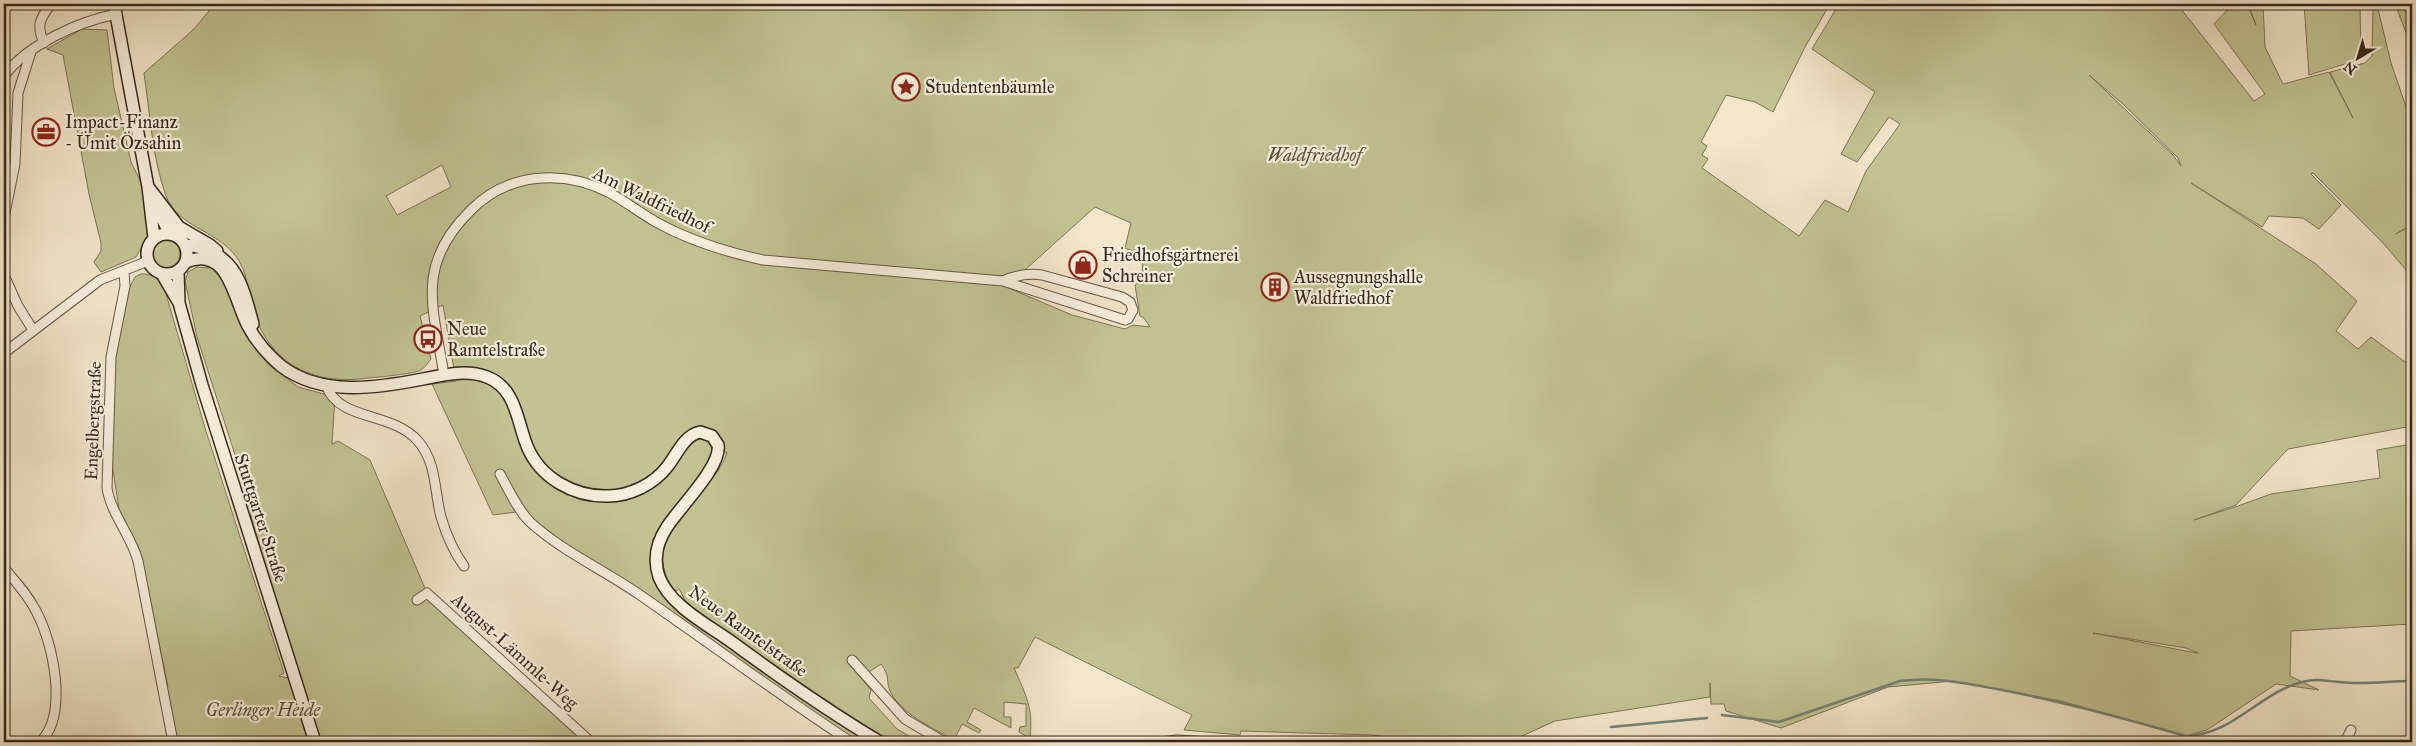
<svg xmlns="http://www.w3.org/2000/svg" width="2416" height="746" font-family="'IM FELL Great Primer',serif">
<rect width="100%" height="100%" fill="#f3e6cb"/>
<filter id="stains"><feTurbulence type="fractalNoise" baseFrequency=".004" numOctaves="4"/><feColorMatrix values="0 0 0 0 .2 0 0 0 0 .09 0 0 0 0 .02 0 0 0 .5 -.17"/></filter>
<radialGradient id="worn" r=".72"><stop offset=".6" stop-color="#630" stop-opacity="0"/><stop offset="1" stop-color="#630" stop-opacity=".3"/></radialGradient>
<path fill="#c2c392" stroke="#7c7557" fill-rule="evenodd" d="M 215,4 L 1830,4 L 1805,47 L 1773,112 L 1755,102 L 1726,95 L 1701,142 L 1707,146 L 1702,155 L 1708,159 L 1702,168 L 1799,236 L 1825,200 L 1848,212 L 1866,171 L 1900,124 L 1889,117 L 1857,162 L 1841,154 L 1875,92 L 1812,49 L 1839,4 L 2177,4 L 2254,101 L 2265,94 L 2214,24 L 2229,8 L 2226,4 L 2247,4 L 2256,25 L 2248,4 L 2263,4 L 2265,47 L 2283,84 L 2329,72 L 2353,118 L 2330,72 L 2365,63 L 2372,56 L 2373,9 L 2378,9 L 2391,63 L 2412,124 L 2412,224 L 2396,234 L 2412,225 L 2412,277 L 2383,243 L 2313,173 L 2311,174 L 2341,205 L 2319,229 L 2303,218 L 2269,216 L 2262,227 L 2191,183 L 2316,264 L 2357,301 L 2336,331 L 2358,349 L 2371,337 L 2412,367 L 2412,426 L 2288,449 L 2236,505 L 2194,520 L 2238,506 L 2271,494 L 2380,478 L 2377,450 L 2412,444 L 2412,624 L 2291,631 L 2290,676 L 2319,690 L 2276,684 L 2207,730 L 2186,736 L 2061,701 L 1953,681 L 1888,687 L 1781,728 L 1726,711 L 1724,704 L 1711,704 L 1710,683 L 1710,697 L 1555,721 L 1509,742 L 1439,742 L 1371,735 L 1241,731 L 1240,735 L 1184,730 L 1192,715 L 1035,637 L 1018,668 L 1014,668 C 1026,695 1035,712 1029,742 L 1024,742 L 1026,736 L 1019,732 L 1020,727 L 1026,726 L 1026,704 L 1004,702 L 1004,717 L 1011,717 L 1011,728 L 974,708 L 967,722 L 981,730 L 979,733 L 962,724 L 956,736 L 965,742 L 958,742 C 935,729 905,717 891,693 C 885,681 891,677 881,664 L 869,672 L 854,657 L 848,663 L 871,690 L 869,698 L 897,729 L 919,742 L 890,742 L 833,707 L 692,607 L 686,602 L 679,589 L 676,591 C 671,587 667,579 665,572 C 649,526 717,490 727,452 L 711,453 L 706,465 L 653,539 L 650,561 L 656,584 L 871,742 L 856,742 L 570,549 L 524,511 L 493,515 L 432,384 L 456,381 L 443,305 L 420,316 L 431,359 C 428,362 425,368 421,370 C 413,374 379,377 368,378 C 312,386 269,364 252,307 C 246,287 249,273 234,254 C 215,230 178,227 166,196 C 152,157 150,113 144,73 L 193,30 ZM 2089,75 L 2124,105 L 2178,158 L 2181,166 L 2173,155 ZM 442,165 L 451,187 L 397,215 L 386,196 ZM 1095,207 L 1131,223 L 1125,248 L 1142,255 L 1143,279 L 1135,285 L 1140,316 L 1144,318 L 1150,327 L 1133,325 L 1125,329 L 1072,315 L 1006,287 ZM 2093,633 L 2186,648 L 2198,653 L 2186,651 Z
M 2304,4 L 2360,4 L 2361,59 L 2309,75 Z
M 2395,4 L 2412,4 L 2412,62 L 2407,35 Z
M 82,29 L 107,30 L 114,88 L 131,162 L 142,184 L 150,233 L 136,257 L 101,272 L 94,262 L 101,251 L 101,243 L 89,194 L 63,55 L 47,49 Z
M152 254a14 14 0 1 1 28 0a14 14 0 1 1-28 0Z
M 197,267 L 212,268 L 227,285 L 246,335 L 269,365 L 298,387 L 335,397 L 332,444 L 338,441 L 370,460 L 427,593 L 591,742 L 319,742 L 277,617 L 238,464 L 197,337 L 185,281 L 188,272 Z
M 141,274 C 152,273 158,279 164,287 L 205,428 L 284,673 L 279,676 L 289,678 L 309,742 L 175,742 L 165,688 L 168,687 L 166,677 L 139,548 L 119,509 L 112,464 L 112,375 L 127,293 L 135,277 Z"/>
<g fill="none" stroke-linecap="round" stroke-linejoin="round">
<path stroke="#738377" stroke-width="2.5" d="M 1722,715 L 1779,722 L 1900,681 C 1935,676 1968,684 2002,690 C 2065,702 2125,719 2186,736 C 2233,735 2259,693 2302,682 C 2319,678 2324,681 2340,682 C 2363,685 2389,681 2412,681
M 1611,727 L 1707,718"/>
<g stroke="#665748" stroke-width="11">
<path id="minor" d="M 44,43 C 36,26 40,18 51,4
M 4,76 C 27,45 79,21 117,14
M 4,218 L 15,164 L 18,93 L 31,52
M 124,271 L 125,286 L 111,357 L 107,488 C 111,514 131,535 138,561 L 173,742
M 4,275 L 18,306 L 33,330
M 4,353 L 100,280 L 148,261
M 444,375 C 433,306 415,265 471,210 C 508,173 562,169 608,192 C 625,201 640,213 656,222 C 690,241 726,252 763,260 L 1003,281 L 1125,320 L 1128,319 L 1133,310 L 1130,302 L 1122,297 L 1042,275 C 1028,273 1016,275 1003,281
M 326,385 C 339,422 392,411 418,441 C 437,463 434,490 441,517 C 446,534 454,552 464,566
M 500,474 C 509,490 517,509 530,522 C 563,552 604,570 640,595 C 711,644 779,695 851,742
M 4,568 C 16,582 28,595 36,611 C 53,642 69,715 40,742
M 417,600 L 427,593 L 591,742
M 852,660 L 905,719 L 944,742
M 1160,742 L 1177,740 L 1209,742
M 2345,742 L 2351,730"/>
</g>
<g stroke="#37271c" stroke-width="14">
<path id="secondary" d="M 114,4 L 148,187 L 154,238
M 149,188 L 179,227 L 210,245 L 217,251
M 155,205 L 170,234
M147 254a20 20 0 1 1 40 0a20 20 0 1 1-40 0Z
M 185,245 C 235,250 242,283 253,324
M 186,262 C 229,244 234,301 248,326 C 256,341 268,355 281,366 C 322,397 377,388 423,379 C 444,375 466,369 487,377 C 516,388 517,421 527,446 C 540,478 574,497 608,496 C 630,496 654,484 667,467 C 677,455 683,436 700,432 L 712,436 L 718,445 C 722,466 679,508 667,527 C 657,542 653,559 659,577 C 670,605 706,624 729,640 C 778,676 828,711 880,742
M 178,271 L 179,303 L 202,385 L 315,742
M 162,274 L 179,303"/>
</g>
<use href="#minor" stroke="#f7efdd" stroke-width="9"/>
<use href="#secondary" stroke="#f7efdd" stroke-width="11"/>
</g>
<defs>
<g id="sight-ring" transform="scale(1.4375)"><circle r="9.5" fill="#f7efdd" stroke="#8f2418" stroke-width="1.5"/><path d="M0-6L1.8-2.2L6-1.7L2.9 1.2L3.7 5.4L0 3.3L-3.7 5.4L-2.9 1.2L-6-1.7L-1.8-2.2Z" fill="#8f2418"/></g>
<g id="office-ring" transform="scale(1.4375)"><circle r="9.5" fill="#f7efdd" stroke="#8f2418" stroke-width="1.5"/><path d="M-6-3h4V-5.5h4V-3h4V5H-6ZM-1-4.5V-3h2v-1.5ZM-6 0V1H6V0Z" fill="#8f2418"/></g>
<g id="shop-ring" transform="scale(1.4375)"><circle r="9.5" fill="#f7efdd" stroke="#8f2418" stroke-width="1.5"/><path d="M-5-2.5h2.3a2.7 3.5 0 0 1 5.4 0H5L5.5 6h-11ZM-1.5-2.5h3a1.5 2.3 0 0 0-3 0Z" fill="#8f2418"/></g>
<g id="building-ring" transform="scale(1.4375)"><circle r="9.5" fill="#f7efdd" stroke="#8f2418" stroke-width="1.5"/><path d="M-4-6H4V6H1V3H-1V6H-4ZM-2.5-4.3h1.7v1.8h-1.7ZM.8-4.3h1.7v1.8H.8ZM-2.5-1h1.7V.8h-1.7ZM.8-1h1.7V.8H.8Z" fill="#8f2418"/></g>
<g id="bus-ring" transform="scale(1.4375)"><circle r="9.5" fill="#f7efdd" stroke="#8f2418" stroke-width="1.5"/><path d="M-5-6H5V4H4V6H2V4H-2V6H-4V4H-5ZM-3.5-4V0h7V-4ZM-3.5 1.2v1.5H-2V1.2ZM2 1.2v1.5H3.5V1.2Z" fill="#8f2418"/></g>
</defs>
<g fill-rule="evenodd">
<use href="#sight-ring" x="906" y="87"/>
<use href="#office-ring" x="46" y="132"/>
<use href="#shop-ring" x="1083" y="265"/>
<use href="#building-ring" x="1275" y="287"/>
<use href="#bus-ring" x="428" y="339"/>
</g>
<g text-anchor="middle" stroke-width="4.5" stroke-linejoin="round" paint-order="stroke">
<g font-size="18" fill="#37271c" stroke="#f7efdd" text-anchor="start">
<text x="925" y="93">Studentenbäumle</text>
<text x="65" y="128">Impact-Finanz<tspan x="65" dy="21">- Ümit Özsahin</tspan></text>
<text x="1102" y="261">Friedhofsgärtnerei<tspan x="1102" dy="21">Schreiner</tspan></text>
<text x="1294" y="283">Aussegnungshalle<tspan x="1294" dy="21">Waldfriedhof</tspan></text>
<text x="447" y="335">Neue<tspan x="447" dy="21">Ramtelstraße</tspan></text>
</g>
<g font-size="18" font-style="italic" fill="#5a4e3a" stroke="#f7efdd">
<text x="1315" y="161">Waldfriedhof</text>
<text x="263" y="716">Gerlinger Heide</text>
</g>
<g font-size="18" fill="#37271c" stroke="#f7efdd">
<text transform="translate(652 200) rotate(26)" y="6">Am Waldfriedhof</text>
<text transform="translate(93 421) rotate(-88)" y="6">Engelbergstraße</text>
<text transform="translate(261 518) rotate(72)" y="6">Stuttgarter Straße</text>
<text transform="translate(748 631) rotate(36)" y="6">Neue Ramtelstraße</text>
<text transform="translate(515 651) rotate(42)" y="6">August-Lämmle-Weg</text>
</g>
</g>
<rect width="2416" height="746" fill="none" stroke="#f3e6cb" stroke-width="20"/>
<rect x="5" y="5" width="2406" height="736" fill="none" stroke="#37271c" stroke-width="2.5"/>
<rect x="10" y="10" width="2396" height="726" fill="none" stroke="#37271c"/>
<g transform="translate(2358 58) rotate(218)" stroke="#f7efdd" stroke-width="4" paint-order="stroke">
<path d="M0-4L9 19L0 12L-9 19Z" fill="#37271c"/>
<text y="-8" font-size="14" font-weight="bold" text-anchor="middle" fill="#37271c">N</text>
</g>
<rect width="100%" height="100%" filter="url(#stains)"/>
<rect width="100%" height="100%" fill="url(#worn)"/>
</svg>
